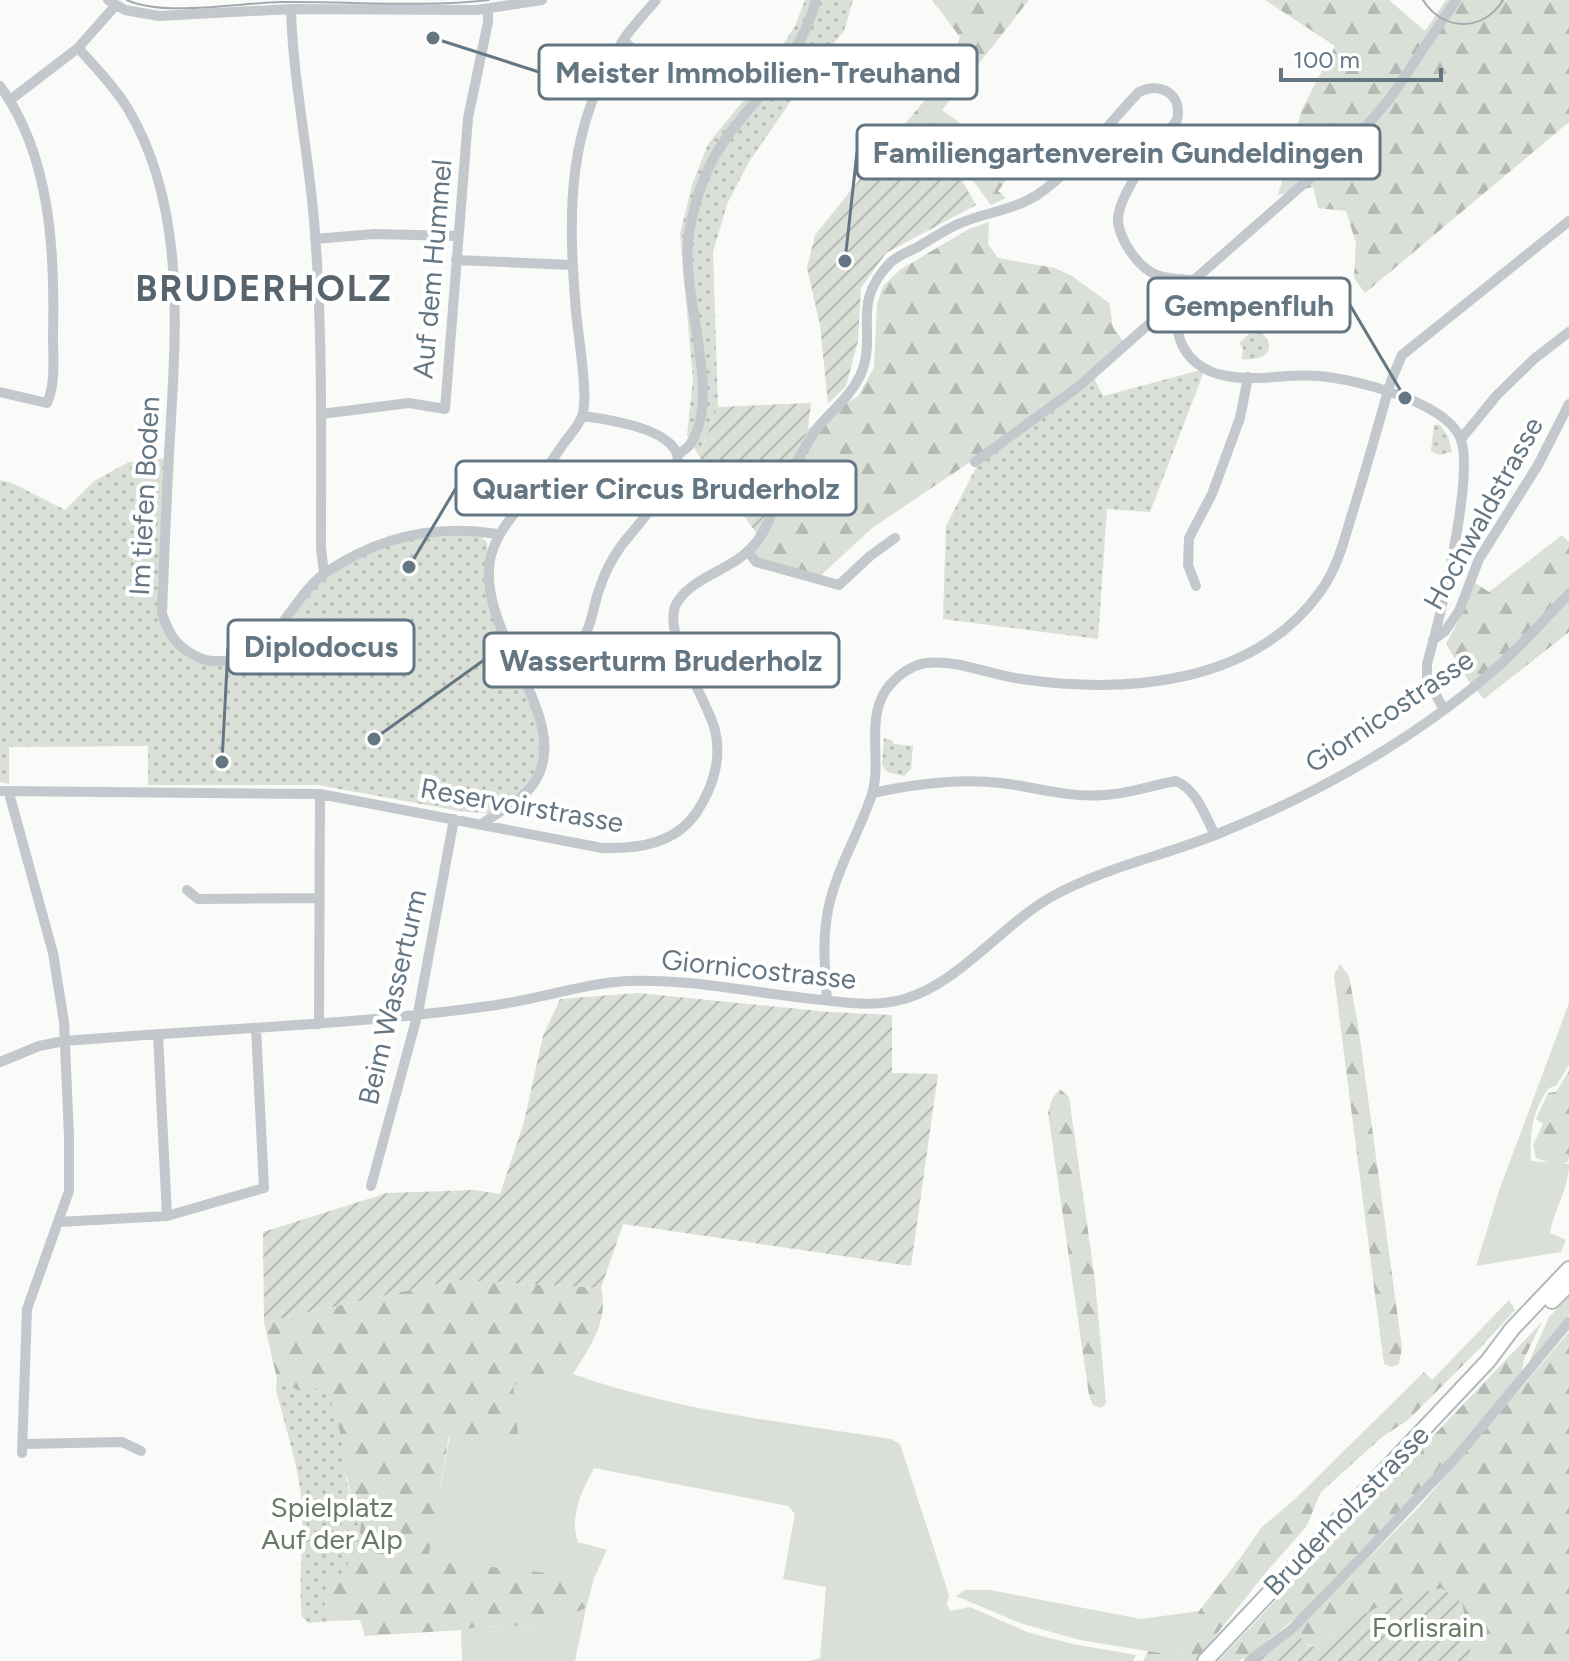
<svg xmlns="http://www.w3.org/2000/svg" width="1569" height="1661" font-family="Figtree,sans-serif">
<defs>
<pattern id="forest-firs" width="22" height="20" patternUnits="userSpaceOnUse" patternTransform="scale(2)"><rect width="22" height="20" fill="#dadfd7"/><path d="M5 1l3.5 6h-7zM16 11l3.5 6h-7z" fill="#b4b9b4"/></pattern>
<pattern id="park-dots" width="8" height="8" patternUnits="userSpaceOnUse" patternTransform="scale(2)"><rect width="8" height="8" fill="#dadfd7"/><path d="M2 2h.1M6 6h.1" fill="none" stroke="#b4b9b4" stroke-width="1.8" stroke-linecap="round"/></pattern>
<pattern id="garden-furrows" width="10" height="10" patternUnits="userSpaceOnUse" patternTransform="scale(2)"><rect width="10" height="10" fill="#dadfd7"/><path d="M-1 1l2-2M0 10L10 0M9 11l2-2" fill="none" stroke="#b4b9b4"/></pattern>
</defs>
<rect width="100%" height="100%" fill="#fafaf8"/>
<path fill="#dadfd7" d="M 1569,1003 L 1569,1065 L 1556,1086 L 1549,1088 C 1532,1111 1530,1133 1531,1161 L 1569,1164 C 1569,1188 1554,1210 1550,1233 L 1566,1240 L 1561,1252 L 1476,1266 L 1500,1188 Z
M 1569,1296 L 1569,1315 L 1528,1364 L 1549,1317 Z
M 573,1374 C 676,1411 784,1422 891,1439 L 900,1444 L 949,1595 L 947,1604 L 950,1611 L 970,1607 L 1027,1632 L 1072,1644 L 1136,1655 L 1133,1661 L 810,1661 L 820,1658 L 826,1587 L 783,1579 L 795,1514 L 788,1506 L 594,1468 C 582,1490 569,1517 578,1542 L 607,1550 L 594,1578 L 427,1561 L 450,1435 L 519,1442 L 512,1385 Z
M 965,1590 L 990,1590 L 1141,1619 L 1199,1611 L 1178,1656 L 1080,1640 L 1055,1633 L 1020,1623 L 956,1596 Z
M 586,1608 L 575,1661 L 462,1661 L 461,1630 L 478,1627 L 544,1625 Z"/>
<path fill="url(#forest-firs)" d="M 932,0 L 1029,0 L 942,110 L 994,148 L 987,161 L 1007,179 L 998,191 L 1006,198 L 991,205 L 955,157 L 905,124 L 948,72 L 960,37 Z
M 1265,0 L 1389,0 L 1425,31 L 1446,0 L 1569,0 L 1569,122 L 1365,293 L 1354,278 L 1356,243 L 1346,211 L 1318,208 L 1313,187 L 1278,195 L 1302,109 L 1335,46 Z
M 989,222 L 988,244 L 998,258 L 1055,268 L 1072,276 L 1109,303 L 1113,327 L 1123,341 L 1078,383 L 982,454 L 872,528 L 817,579 L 756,562 L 748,552 L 808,429 L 858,396 L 874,368 L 877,304 L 883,286 L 901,269 L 969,229 Z
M 1562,535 L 1569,542 L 1569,632 L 1484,699 L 1468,680 L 1446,644 L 1461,616 L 1474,582 L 1489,592 Z
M 1340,964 L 1349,976 L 1358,1025 L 1402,1348 L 1399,1364 L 1391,1367 L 1384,1364 L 1334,976 Z
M 1569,1071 L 1569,1157 L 1567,1163 L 1553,1164 L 1536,1158 L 1533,1145 L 1543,1124 L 1536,1119 L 1548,1093 L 1556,1092 Z
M 1060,1089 L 1069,1097 L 1095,1280 L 1106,1403 L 1101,1408 L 1093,1405 L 1089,1395 L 1048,1113 L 1052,1099 Z
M 455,1280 L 601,1288 C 609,1321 590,1347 573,1374 L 513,1385 L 519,1442 L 449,1436 L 428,1560 L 594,1578 L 586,1608 L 544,1625 L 478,1627 L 461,1630 L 365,1636 L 360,1620 L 331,1621 L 323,1598 L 328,1578 L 338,1577 L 362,1518 L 351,1496 L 345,1469 L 306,1392 L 294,1390 L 277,1379 L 264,1322 Z
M 1509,1300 L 1515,1310 L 1482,1346 L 1408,1420 L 1382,1437 L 1321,1492 L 1306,1527 L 1268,1570 L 1195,1661 L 1143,1661 L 1148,1651 L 1178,1656 L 1199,1611 L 1241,1557 L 1261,1528 L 1295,1499 L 1424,1372 L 1432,1380 Z
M 1542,1322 L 1524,1359 L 1522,1371 L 1439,1470 L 1310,1606 L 1253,1653 L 1238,1661 L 1218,1661 Z
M 1569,1332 L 1569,1661 L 1472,1661 L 1462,1603 L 1340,1628 L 1319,1647 C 1308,1646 1303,1641 1295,1633 L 1419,1507 Z"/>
<path fill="url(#park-dots)" d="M 805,0 L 853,0 L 844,31 L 817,63 L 749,162 L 727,204 L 713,252 L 718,407 L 699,456 L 687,435 L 693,379 L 680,234 L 692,185 L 708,144 L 761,79 L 795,26 Z
M 1260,331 C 1280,350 1264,361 1242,359 L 1243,348 L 1239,343 L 1251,332 Z
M 1205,369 L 1150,512 L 1107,509 L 1098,639 L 943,619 L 946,526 L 979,462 L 1094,378 L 1103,396 Z
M 1434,425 L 1440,425 L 1448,436 L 1452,452 L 1439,455 L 1431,451 Z
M 169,458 L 162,614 L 168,631 L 207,661 L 255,652 L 324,573 L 402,536 L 474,530 L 487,542 L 490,590 L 544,732 L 534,783 L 495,814 L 459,811 L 318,785 L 148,785 L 148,746 L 9,747 L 9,784 L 0,782 L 0,480 L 12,483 L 65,510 L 94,481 L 129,462 Z
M 884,738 L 892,740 L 894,744 L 913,746 L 911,769 L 904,776 L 887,772 L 882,765 Z
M 277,1379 C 294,1390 302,1394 322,1387 C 347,1420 339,1457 350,1494 C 353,1504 362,1512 361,1522 C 360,1548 354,1558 338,1577 L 328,1579 L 323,1598 L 331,1621 L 309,1623 L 302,1617 C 298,1579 304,1543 302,1505 C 299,1466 285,1427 276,1389 Z"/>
<path fill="url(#garden-furrows)" d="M 901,128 L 947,154 L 976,205 L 886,253 L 861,288 L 858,341 L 846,386 L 828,404 L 820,325 L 807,268 L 815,235 Z
M 811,403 L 808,429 L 758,535 L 699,456 L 718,407 Z
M 638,993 L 829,1012 L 892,1015 L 892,1073 L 938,1074 L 911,1266 L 623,1224 L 601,1288 L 455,1280 L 264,1322 L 263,1232 L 387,1193 L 474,1190 L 500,1194 L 524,1122 L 543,1036 L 560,999 Z
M 1441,1588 L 1462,1603 L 1472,1661 L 1253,1661 L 1295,1633 L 1309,1646 L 1319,1647 L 1340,1628 L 1385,1603 Z"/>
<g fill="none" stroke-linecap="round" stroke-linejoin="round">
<g stroke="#b3babf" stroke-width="18">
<path id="secondary" d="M 1552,1301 L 1569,1284
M 1205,1661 L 1488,1361 L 1512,1329 L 1569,1269"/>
</g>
<path stroke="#c3c8cc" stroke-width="10" d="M 108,0 L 125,10 L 159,16 L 291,9 L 477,10 L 542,0
M 291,9 C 293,80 308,149 314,220 C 323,329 321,439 321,548 L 324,573
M 623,40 L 664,78 L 670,88
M 78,48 C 95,67 114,86 128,109 C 189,211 175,342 169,455 C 166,508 164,561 162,614 C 170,637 178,648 200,658 C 208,662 215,661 224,661 C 273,661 292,594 328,571 C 379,537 436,524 497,534
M 0,86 C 51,156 55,252 53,336 C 53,358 56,383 47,403 L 0,392
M 10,100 L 78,48 L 115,6
M 315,239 L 374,234 L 458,236
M 456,260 L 572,265
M 321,414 L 409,403 L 445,409 L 468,118 L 488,22 L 488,10
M 1461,439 L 1497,395 L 1534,359 L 1569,332
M 677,455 C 682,452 688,448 691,443 C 723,394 679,294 689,233 C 695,199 707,164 727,137 C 760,92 802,56 816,0
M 975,462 L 1078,387 L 1166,309 L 1177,309
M 748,552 L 756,562 L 839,585 L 870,556 L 895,538
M 1196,586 L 1188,565 L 1189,538 L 1212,494 L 1240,418 L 1248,377
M 1433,640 L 1445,631 L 1459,611 L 1479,559 L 1538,465 L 1569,404
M 520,671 C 538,664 567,657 580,642 C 592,628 593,606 599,590 C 604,574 611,560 621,546 C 634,529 684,475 677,454 C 668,428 606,419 583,416
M 1443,708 L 1427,678 L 1427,664 C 1439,622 1476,472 1460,437 C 1443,401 1355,379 1318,376 C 1288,373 1257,382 1227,376 C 1177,368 1162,317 1194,280 L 1357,137 L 1391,97 L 1456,0
M 0,791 L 320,794 L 602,848 C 638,849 677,844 698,810 C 713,787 722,758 715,730 C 707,699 658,628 678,601 C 695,576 731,570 751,548 C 763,537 768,521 775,507 C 788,480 800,452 818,427 C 832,410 850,397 860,376 C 879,333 849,305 890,263 C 897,256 907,252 916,248 C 930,240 943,231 958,224 C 983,213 1014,210 1037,195 C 1071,173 1110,122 1139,92 C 1161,81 1183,95 1177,120 C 1160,144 1117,192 1118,222 C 1119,231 1125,244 1130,251 C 1148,278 1163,279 1194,280
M 9,793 L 53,953 L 64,1022 L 69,1136 L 69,1191 L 27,1309 L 22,1453
M 873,793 C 914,784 958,778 1001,783 C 1035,787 1069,798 1104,795 C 1128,794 1152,785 1176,781 C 1197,790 1205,816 1215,835
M 482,824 C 499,811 521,802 534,783 C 576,720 477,636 490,560 C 495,536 508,522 522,503 C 537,484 550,463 564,443 C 570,435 581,423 583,413 C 588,391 578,336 576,311 C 568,213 566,128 622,42 C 631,27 645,14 656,0
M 187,890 L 198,899 L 318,898
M 827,1000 C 825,970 822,940 828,910 C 836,870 858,835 871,797 C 883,764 865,721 886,690 C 895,677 911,665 926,663 C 956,659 991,675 1021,679 C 1126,694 1253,685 1320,592 C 1337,569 1344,541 1352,514 C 1366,470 1378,425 1391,381 L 1402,355 L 1569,221
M 319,1024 L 320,794
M 158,1034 L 167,1216
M 0,1062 L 39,1046 L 64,1041 C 205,1029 348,1026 489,1006 C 536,1000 580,984 627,981 C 692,978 758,994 823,1000 C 850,1003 877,1007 904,999 C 958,984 1001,926 1051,897 C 1105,867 1164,856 1220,833 C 1319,793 1413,740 1494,670 C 1521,647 1544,619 1569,594
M 371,1186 L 418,1013 L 454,819
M 59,1222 L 167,1216 L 264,1188 L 256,1028
M 23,1444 L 122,1442 L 141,1451
M 1249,1661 L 1292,1629 L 1364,1555 L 1459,1454 L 1569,1322"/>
<use href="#secondary" stroke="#fff" stroke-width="14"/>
<path stroke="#a2aab0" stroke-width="2" d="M 127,0 C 165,17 238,3 280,2 C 350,1 420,8 489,0
M 1423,0 C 1443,32 1484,32 1503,0"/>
</g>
<g text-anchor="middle" stroke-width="8" stroke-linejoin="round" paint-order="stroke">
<g font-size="28" fill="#657683" stroke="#fff">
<text transform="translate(432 269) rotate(-85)" y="10">Auf dem Hummel</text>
<text transform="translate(144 496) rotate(-87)" y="10">Im tiefen Boden</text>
<text transform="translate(1483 513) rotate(-61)" y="10">Hochwaldstrasse</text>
<text transform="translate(1389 711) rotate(-34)" y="10">Giornicostrasse</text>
<text transform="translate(522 805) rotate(10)" y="10">Reservoirstrasse</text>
<text transform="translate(759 969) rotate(6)" y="10">Giornicostrasse</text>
<text transform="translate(392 997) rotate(-77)" y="10">Beim Wasserturm</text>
<text transform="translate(1346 1510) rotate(-46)" y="10">Bruderholzstrasse</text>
</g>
<g font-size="28" fill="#687a64" stroke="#fff">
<text x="332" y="1517">Spielplatz<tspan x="332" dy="32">Auf der Alp</tspan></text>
<text x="1428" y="1637">Forlisrain</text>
</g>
<g font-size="36" font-weight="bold" letter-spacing="2" fill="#57646e" stroke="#fff">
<text x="264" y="301">BRUDERHOLZ</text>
</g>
</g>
<path fill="none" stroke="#657683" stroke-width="3" d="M433 38L539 72M845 261L857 152M1405 398L1350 305M409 567L456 488M222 762L228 647M374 739L484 660"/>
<g fill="#657683" stroke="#fff" stroke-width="3">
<circle cx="433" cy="38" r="8"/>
<circle cx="845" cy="261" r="8"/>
<circle cx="1405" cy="398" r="8"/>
<circle cx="409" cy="567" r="8"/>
<circle cx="222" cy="762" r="8"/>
<circle cx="374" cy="739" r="8"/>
</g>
<g fill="#fff" stroke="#657683" stroke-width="3">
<rect x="539" y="45" width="438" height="54" rx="8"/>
<rect x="857" y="125" width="523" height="54" rx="8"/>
<rect x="1148" y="278" width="202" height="54" rx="8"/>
<rect x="456" y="461" width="400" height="54" rx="8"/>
<rect x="228" y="620" width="186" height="54" rx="8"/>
<rect x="484" y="633" width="355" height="54" rx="8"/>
</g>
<g font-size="30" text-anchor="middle" font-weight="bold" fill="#657683">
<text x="758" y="83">Meister Immobilien-Treuhand</text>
<text x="1118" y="163">Familiengartenverein Gundeldingen</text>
<text x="1249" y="316">Gempenfluh</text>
<text x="656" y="499">Quartier Circus Bruderholz</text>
<text x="321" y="657">Diplodocus</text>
<text x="661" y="671">Wasserturm Bruderholz</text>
</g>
<path d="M1281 68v12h160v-12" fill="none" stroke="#657683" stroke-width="4"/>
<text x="1293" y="68" font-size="24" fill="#657683" stroke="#ffffff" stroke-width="6" paint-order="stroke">100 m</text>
</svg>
